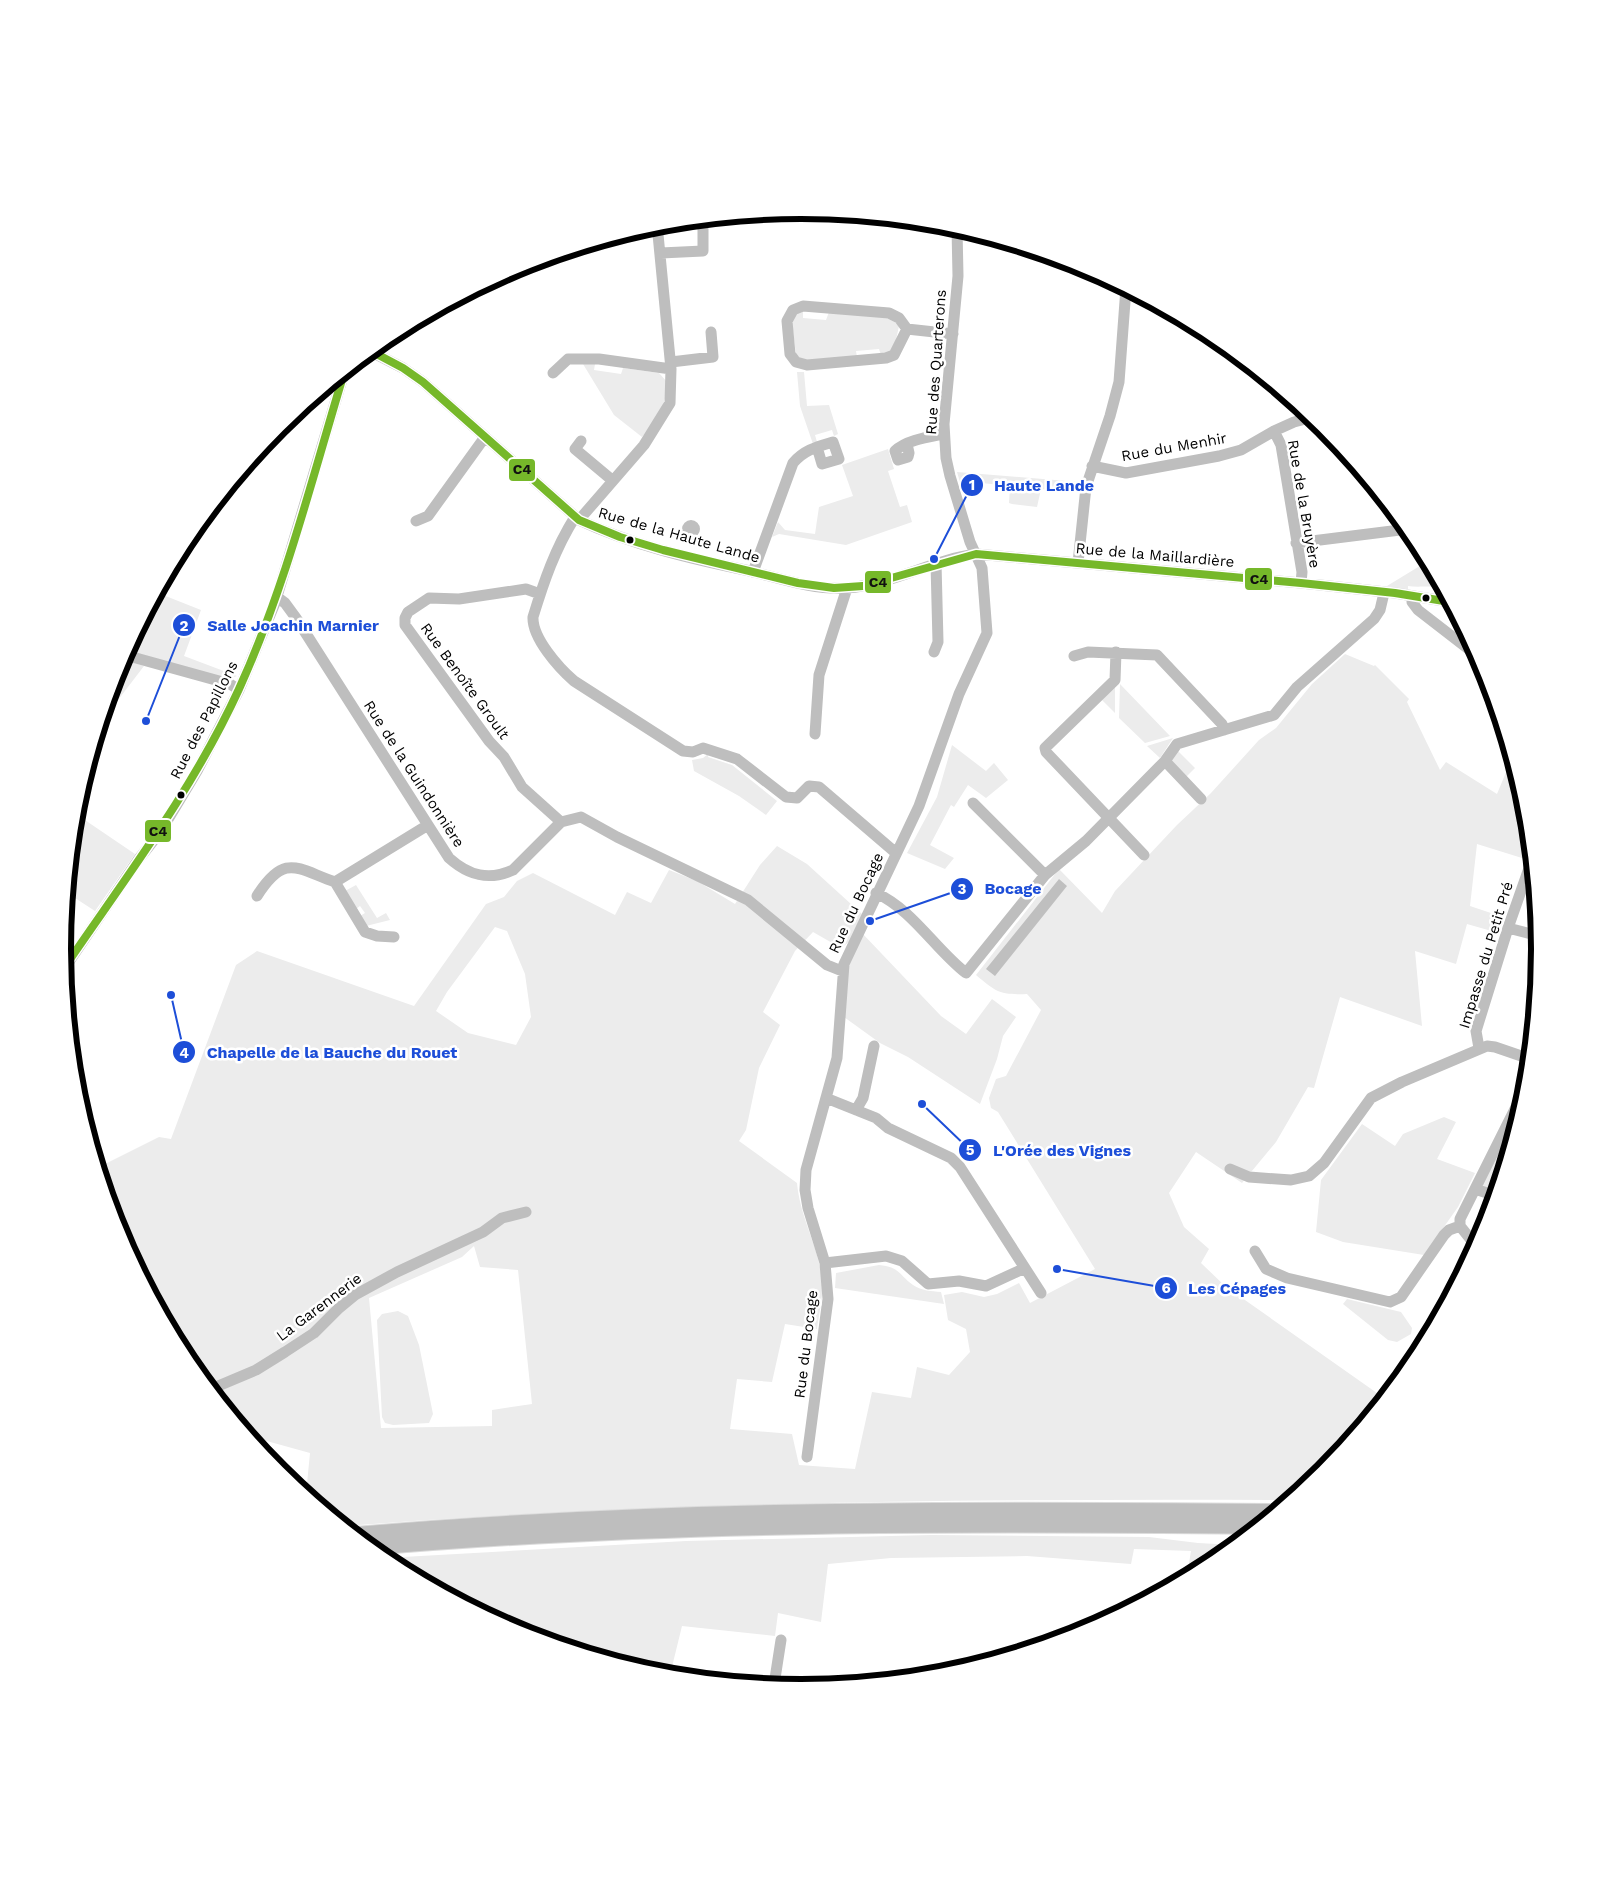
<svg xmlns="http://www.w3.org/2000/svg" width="1603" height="1898" font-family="'Work Sans',sans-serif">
<rect width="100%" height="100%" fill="#fff"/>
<path fill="#ececec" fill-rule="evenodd" d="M 803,310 L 803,318 L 826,320 L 829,312 L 892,318 L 899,326 L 894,349 L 881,355 L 879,349 L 856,351 L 857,357 L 804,361 L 796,355 L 792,322 L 797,312 Z
M 583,364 L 595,364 L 594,370 L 621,374 L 623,368 L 659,373 L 668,383 C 666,405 656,421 642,437 L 614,415 Z
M 797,372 L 804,372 L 807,406 L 829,405 L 838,434 L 834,436 L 832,430 L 815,435 L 817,442 L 813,444 L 800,406 Z
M 888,449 L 894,469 L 888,471 L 900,507 L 907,505 L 912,522 L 846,545 L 779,534 L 772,537 L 778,522 L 785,530 L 815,534 L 819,507 L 853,496 L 842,465 Z
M 957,472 L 1079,482 L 1078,492 L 1041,489 L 1037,507 L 1012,504 L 1009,503 L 1010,486 L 972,482 L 970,497 L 964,496 Z
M 1428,561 L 1444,591 C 1433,584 1420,588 1408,586 L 1408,591 L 1387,586 Z
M 158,593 L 201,610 L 184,656 L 237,676 L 228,679 L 127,651 Z
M 1345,654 L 1374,666 L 1375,665 L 1409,699 L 1407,702 L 1440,770 L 1446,762 L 1497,794 L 1512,758 L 1526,805 L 1532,861 L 1477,844 L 1470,906 L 1500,916 L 1495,932 L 1467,924 L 1456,964 L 1415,951 L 1422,1026 L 1340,997 L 1314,1088 L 1308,1087 L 1276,1142 L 1242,1183 L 1196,1152 L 1169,1193 L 1184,1227 L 1209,1249 L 1201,1263 L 1225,1286 L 1384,1398 L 1324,1472 L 1289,1500 C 974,1499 659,1501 345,1526 L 306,1494 L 310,1453 L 249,1436 L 187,1359 L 119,1232 L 99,1167 L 159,1137 L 171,1139 L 236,965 L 257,951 L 414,1006 L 486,904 L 504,897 L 517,881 L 533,873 L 615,915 L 627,892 L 651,903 L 669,870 L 697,881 L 735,904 L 760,865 L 777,846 L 807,864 L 862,914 L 850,941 L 841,948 L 813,932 L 795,951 L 763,1012 L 780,1025 L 759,1068 L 746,1130 L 739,1141 L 797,1183 C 800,1217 818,1246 822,1278 C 824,1294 819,1313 817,1329 L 785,1324 L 772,1382 L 737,1379 L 730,1429 L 792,1434 L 799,1465 L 855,1469 L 872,1392 L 911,1398 L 917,1367 L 949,1375 L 970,1352 L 966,1329 L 948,1320 L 944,1295 L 962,1292 L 984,1297 L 997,1294 L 1019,1283 L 1030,1303 L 1095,1269 L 998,1112 L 991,1108 L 989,1098 L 996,1079 L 1006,1076 L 1041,1010 L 1027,994 C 1000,995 996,992 976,975 L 1059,869 L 1102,913 L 1115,891 L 1177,825 L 1211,793 L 1259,740 L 1276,728 L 1312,684 ZM 495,927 L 507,931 L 525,974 L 531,1017 L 516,1045 L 468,1033 L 436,1011 L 447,992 ZM 474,1246 L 480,1267 L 518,1270 L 532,1404 L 492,1410 L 492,1426 L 381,1428 L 369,1298 L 462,1257 Z
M 122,659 L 144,666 L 102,721 L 119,666 Z
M 1115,683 L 1115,713 L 1100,698 Z
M 1120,684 L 1170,736 L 1145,743 L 1119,718 Z
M 1173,738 L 1160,758 L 1147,746 Z
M 952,745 L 986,771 L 994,763 L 1008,780 L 986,798 L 968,785 L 954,807 L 951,805 L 930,845 L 954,858 L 945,869 L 907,853 L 937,797 Z
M 1177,750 L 1195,768 L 1186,777 L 1169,760 Z
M 709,753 L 708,757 L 732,765 L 777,801 L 766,815 L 739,796 L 694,771 L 692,760 L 703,758 Z
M 76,814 L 135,854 L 95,911 L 75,898 L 67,905 Z
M 356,885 L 377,918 L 386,913 L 390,920 L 366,926 L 360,916 L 365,913 L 360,906 L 356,909 L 345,891 Z
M 861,932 L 941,1016 L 966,1034 L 992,999 L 1016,1017 L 1003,1036 L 997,1059 L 980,1104 L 908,1057 L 880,1043 L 844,1017 L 847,968 Z
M 1444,1117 L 1456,1122 L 1437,1159 L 1475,1173 L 1458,1207 L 1424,1255 L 1343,1242 L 1316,1232 L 1321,1180 L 1362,1124 L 1395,1146 L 1403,1134 Z
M 1509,1132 L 1514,1133 L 1500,1180 L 1494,1190 L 1484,1188 L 1482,1184 Z
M 879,1265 C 900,1267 899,1275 913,1285 C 922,1291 931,1291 941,1292 L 944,1304 L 835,1288 L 836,1273 Z
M 1347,1299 L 1401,1312 L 1412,1328 L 1411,1334 L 1397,1342 L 1388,1340 L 1343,1304 Z
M 398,1311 L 408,1316 L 419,1345 L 433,1414 L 429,1423 L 393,1425 L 385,1423 L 382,1417 L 377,1320 L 382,1314 Z
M 931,1535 L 1149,1537 L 1198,1543 L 1235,1545 L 1212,1564 L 1189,1576 L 1187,1575 L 1191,1551 L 1134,1549 L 1131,1564 L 1027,1556 L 891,1558 L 828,1564 L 821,1622 L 778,1613 L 775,1636 L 682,1626 L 670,1675 L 657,1674 L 518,1632 L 385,1558 L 686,1541 Z"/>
<path fill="#bfbfbf" d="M682 529a9 9 0 1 1 18 0a9 9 0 1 1-18 0Z
M 1059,879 L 1067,886 L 995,976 L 986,969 Z"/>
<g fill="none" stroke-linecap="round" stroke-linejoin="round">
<g stroke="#dbdbdb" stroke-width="18">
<path id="highway" d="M 356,1535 C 662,1508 968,1509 1275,1512
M 371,1547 C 666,1522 962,1523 1258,1526"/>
</g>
<path stroke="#bebebe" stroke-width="11" d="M 795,211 L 815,211
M 661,253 L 703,251 L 703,229
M 803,306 L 889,313 L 899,318 L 907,329 L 894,355 L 886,358 L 807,365 L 796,362 L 790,354 L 787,321 L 793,310 Z
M 907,329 L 953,334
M 370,351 L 403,368 L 423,382 L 579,520 C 632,545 692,559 750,571 C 782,579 813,590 847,588 C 891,585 932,560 976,554 L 1301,583 L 1395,593 L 1450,602
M 671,362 L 713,357 L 711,332
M 553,373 L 568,359 L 599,359 L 671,369
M 1274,431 L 1281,445 L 1302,572 L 1301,583
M 581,441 L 575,449 L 612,480
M 907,444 L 909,453 L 908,457 L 898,460 L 895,451 C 906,440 929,437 944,434
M 1092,466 L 1126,473 L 1219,456 L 1241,450 L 1274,431 L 1294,422 L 1313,417
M 575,517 C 555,549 544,581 533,617 C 532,638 559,668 574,681 L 683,751 L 693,752 L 703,748 L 737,759 L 786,797 L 797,798 L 809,786 L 819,787 L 896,853
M 579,520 L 644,445 L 670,403 L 671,369 L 657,224
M 416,521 L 428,516 L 485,437
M 1296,543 L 1408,529
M 1078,563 L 1086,487 L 1110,416 L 1119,382 L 1126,288
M 753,572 L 793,463 C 804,450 816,447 833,442 L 839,459 L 822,464 L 817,447
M 540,594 L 526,589 L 459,599 L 429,598 L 408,612 L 405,618 L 405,625 L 489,741 L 504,757 L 522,787 L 561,822
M 1412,596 L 1412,602 L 1418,610 L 1480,658
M 277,597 L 285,603 L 296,618 L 449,858 C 469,876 489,881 513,870 L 561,822 L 581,817 L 617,837 L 748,900 L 827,965 L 842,971
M 934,652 L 938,642 L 936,563
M 1116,652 L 1115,680 L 1045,748 L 1046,752 L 1144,855
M 125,655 L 230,684 L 239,690
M 1074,656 L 1088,652 L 1157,655 L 1222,724 L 1224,730
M 815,734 L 819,675 L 847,588
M 1165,761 L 1201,799
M 1045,875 L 1086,841 L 1165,761 L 1177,744 L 1274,715 L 1297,687 L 1374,619 L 1380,610 L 1384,593
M 335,882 L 365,932 L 377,936 L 394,937
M 876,893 C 913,910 935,949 966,973 L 1045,875 L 973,803
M 257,896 C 285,852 297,869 335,882 L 428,825
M 1508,928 L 1539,936
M 64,969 L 138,860 L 161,831 L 197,771 L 239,690 L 275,603 L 344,373
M 1479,1048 L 1476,1031 L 1508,928 L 1528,871
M 826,1098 L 876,1118 L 888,1128 L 951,1158 L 960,1167 L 1041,1293
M 856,1110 L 863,1098 L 874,1046
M 1230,1169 L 1249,1177 L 1291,1180 L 1309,1176 L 1324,1163 L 1371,1098 L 1402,1082 L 1487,1046 L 1495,1047 L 1530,1059
M 1475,1189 L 1493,1195 L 1496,1193
M 1476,1246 L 1460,1226 L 1460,1219 L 1527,1085
M 1255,1251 L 1266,1269 L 1287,1278 L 1390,1302 L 1401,1297 L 1444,1235 L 1449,1230 L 1460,1226
M 825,1263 L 886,1256 L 902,1261 L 928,1284 L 959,1281 L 986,1286 L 1025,1268
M 211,1389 L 256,1370 L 285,1352 L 314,1333 L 338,1309 L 355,1295 L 397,1272 L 483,1232 L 502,1218 L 526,1212
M 807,1457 L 828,1299 L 825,1263 L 808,1208 L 805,1190 L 806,1170 L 837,1058 L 844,964 L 919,806 L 959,694 L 987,633 L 982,568 L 970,542 L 950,476 L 946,458 L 944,424 L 958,276 L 957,228
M 774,1685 L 781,1640"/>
<use href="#highway" stroke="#bebebe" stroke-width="16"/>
<g stroke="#fff" stroke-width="11">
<path id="bus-1" d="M 371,351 L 403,368 L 423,382 L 579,520 L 620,537 L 663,550 L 798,583 L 834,588 L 863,586 L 976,554 L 1301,583 L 1395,593 L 1450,602
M 64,968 C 126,877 193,790 239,689 C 285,588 312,479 344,373"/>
</g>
<use href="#bus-1" stroke="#76b82a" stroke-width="8"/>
</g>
<g fill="#000" stroke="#fff" stroke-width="2">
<circle cx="630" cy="540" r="4.5"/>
<circle cx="1426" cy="598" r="4.5"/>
<circle cx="181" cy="795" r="4.5"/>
</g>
<g text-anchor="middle" stroke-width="5" stroke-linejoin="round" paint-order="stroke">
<g font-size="15" fill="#000" stroke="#fff">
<text transform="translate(936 362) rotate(-86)" y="5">Rue des Quarterons</text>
<text transform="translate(1174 447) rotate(-10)" y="5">Rue du Menhir</text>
<text transform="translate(1304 504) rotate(80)" y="5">Rue de la Bruyère</text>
<text transform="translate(679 535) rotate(16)" y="5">Rue de la Haute Lande</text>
<text transform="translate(1155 555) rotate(5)" y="5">Rue de la Maillardière</text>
<text transform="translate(465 681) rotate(54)" y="5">Rue Benoîte Groult</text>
<text transform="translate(204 720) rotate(-63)" y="5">Rue des Papillons</text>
<text transform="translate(414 774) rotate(57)" y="5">Rue de la Guindonnière</text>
<text transform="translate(856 903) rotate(-65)" y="5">Rue du Bocage</text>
<text transform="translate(1486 955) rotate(-73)" y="5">Impasse du Petit Pré</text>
<text transform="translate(319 1307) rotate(-37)" y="5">La Garennerie</text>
<text transform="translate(806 1344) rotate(-83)" y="5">Rue du Bocage</text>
</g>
</g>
<path d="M0 0H1603V1898H0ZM71 949a730 730 0 1 1 1460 0a730 730 0 1 1-1460 0Z" fill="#fff" fill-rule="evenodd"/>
<path fill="none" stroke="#000" stroke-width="6" d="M71 949a730 730 0 1 1 1460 0a730 730 0 1 1-1460 0Z"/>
<path fill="none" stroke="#1d4ed8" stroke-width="2" d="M934 559L972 485M146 721L184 625M870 921L962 889M171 995L184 1052M922 1104L970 1150M1057 1269L1166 1288"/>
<g fill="#1d4ed8" stroke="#fff" stroke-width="2">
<circle cx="934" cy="559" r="5"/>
<circle cx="146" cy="721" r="5"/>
<circle cx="870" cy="921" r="5"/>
<circle cx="171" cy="995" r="5"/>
<circle cx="922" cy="1104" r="5"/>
<circle cx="1057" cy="1269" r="5"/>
<circle cx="972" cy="485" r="12"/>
<circle cx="184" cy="625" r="12"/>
<circle cx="962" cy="889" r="12"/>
<circle cx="184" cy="1052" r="12"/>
<circle cx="970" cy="1150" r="12"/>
<circle cx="1166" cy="1288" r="12"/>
</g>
<g font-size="15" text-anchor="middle" font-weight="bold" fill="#fff">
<text x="972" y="490">1</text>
<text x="184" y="631">2</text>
<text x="962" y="894">3</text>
<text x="184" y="1058">4</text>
<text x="970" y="1155">5</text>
<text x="1166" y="1293">6</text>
</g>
<g font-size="16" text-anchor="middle" font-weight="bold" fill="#1d4ed8" stroke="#fff" stroke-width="5" stroke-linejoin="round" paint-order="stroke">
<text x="1044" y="491">Haute Lande</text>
<text x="293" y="631">Salle Joachin Marnier</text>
<text x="1013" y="894">Bocage</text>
<text x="332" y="1058">Chapelle de la Bauche du Rouet</text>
<text x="1062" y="1156">L'Orée des Vignes</text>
<text x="1237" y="1294">Les Cépages</text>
</g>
<g stroke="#fff" stroke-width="2">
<rect x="508" y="458" width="28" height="24" rx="5" fill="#76b82a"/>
<rect x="1244" y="567" width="29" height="24" rx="5" fill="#76b82a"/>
<rect x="864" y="570" width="28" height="24" rx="5" fill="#76b82a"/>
<rect x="144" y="819" width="28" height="24" rx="5" fill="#76b82a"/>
</g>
<g font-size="14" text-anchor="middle" font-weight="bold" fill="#111">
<text x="522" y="474">C4</text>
<text x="1259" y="584">C4</text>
<text x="878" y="587">C4</text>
<text x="158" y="836">C4</text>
</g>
</svg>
